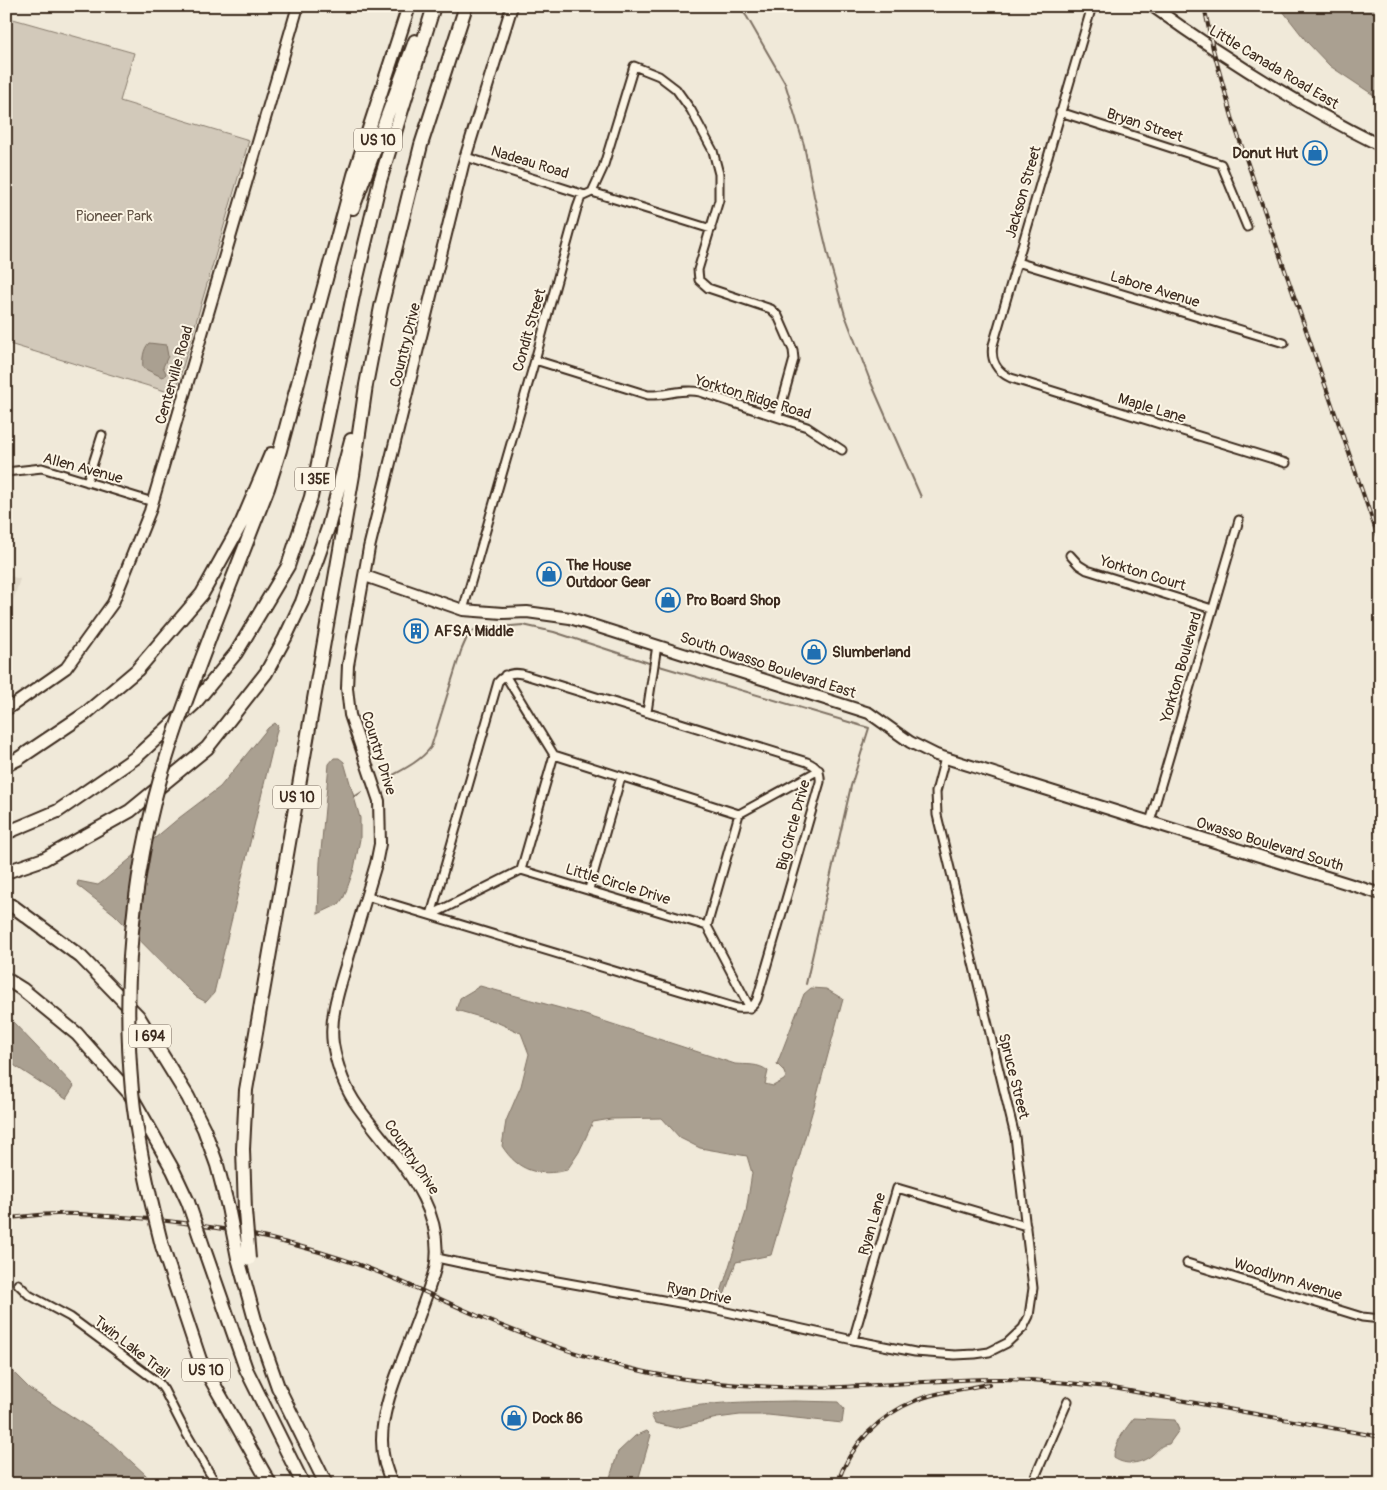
<svg xmlns="http://www.w3.org/2000/svg" width="1387" height="1490" font-family="Pangolin,sans-serif">
<rect width="100%" height="100%" fill="#f0e9d9"/>
<filter id="ink" filterUnits="userSpaceOnUse"><feTurbulence type="fractalNoise" baseFrequency=".02" numOctaves="2"/><feDisplacementMap in="SourceGraphic" scale="10" xChannelSelector="R" yChannelSelector="G"/><feConvolveMatrix kernelMatrix="1 2 1 2 8 2 1 2 1" color-interpolation-filters="sRGB"/></filter>
<g filter="url(#ink)">
<path fill="#e1d9c9" d="M 6,575 L 20,579 L 6,622 Z"/>
<path fill="#d2c9ba" stroke="#867a6c" d="M 6,17 L 134,53 L 120,101 L 249,140 L 175,394 L 6,343 Z"/>
<path fill="#aaa091" stroke="#7e7163" d="M 1279,6 L 1381,6 L 1381,100 L 1330,66 L 1307,42 Z
M 149,343 L 166,345 L 168,356 L 163,367 L 166,373 L 165,376 L 162,377 L 143,368 C 142,360 143,349 149,343 Z
M 275,723 L 278,726 L 214,993 L 206,1002 L 195,996 L 114,914 L 77,885 L 78,881 L 98,885 L 105,880 L 179,818 L 220,787 L 268,728 Z
M 334,758 L 339,758 L 344,762 L 360,818 L 360,839 L 354,869 L 344,897 L 339,904 L 318,914 L 320,862 L 329,764 Z
M 480,986 L 582,1014 L 735,1064 C 746,1065 759,1063 768,1071 L 765,1084 L 773,1086 L 784,1080 L 786,1077 L 783,1070 L 777,1064 L 804,994 L 811,988 L 826,989 L 843,999 L 816,1099 L 771,1255 L 736,1262 L 721,1304 L 718,1302 L 746,1212 L 752,1173 L 747,1156 L 700,1148 L 680,1138 L 662,1118 L 611,1119 L 593,1122 L 579,1152 L 567,1170 C 538,1177 518,1171 502,1146 L 506,1121 L 521,1086 L 529,1054 L 521,1033 L 494,1021 L 456,1010 L 460,998 Z
M 6,1017 L 13,1022 L 74,1086 L 66,1099 L 6,1060 Z
M 6,1365 L 30,1389 L 108,1440 L 146,1475 L 151,1484 L 6,1484 Z
M 795,1401 L 838,1402 L 844,1409 L 842,1423 L 768,1415 L 740,1415 L 717,1418 L 676,1428 L 655,1423 L 651,1415 C 698,1401 747,1402 795,1401 Z
M 1134,1418 L 1175,1420 L 1179,1430 L 1169,1444 C 1160,1445 1159,1449 1152,1455 C 1141,1464 1126,1466 1114,1458 C 1113,1445 1126,1428 1134,1418 Z
M 647,1431 L 651,1435 L 637,1484 L 608,1484 L 618,1452 L 635,1436 Z"/>
<g fill="none" stroke-linecap="round" stroke-linejoin="round">
<path stroke="#7e7163" stroke-width="2" d="M 739,6 L 747,17 L 785,83 L 804,145 L 814,196 L 830,263 L 845,315 L 869,378 L 921,497
M 656,665 L 869,728 L 851,786 L 806,984
M 386,779 C 402,770 420,762 431,747 L 461,651 L 468,635 L 476,629 L 523,625 L 554,632 L 652,664
M 354,797 L 362,792"/>
<g stroke="#3b2a1e" stroke-width="11">
<path id="street" d="M 1092,6 L 993,345 C 990,360 997,372 1011,378 L 1286,463
M 1060,112 L 1221,164 L 1247,227
M 466,157 L 585,195
M 592,192 L 711,229
M 1017,262 L 1284,343
M 535,360 L 648,395 C 666,396 682,388 700,392 L 807,427 L 842,450
M 6,472 L 42,468 L 153,502
M 87,482 L 102,435
M 1070,555 L 1079,565 L 1087,570 L 1212,609
M 463,610 L 535,360 L 577,208 L 581,197 L 592,192 L 603,168 L 634,66 L 659,76 L 676,89 L 691,110 L 713,151 L 719,174 L 719,200 L 698,270 L 699,280 L 708,288 L 771,309 L 778,316 L 793,350 L 794,359 L 778,417
M 505,675 L 554,755 L 739,814
M 647,712 L 657,645
M 1150,822 L 1239,520
M 521,870 L 554,755
M 589,889 L 621,777
M 366,896 L 737,1008 C 746,1009 753,1009 757,999 L 820,782 C 821,772 817,766 807,762 L 522,674 C 512,672 505,674 498,682 L 431,915
M 431,915 L 521,870 L 707,926
M 750,1008 L 707,926 L 739,814 L 819,770
M 437,1258 L 479,1267 L 713,1309 L 853,1340 L 915,1352 L 955,1355 L 975,1354 L 989,1352 L 1007,1343 L 1023,1328 L 1029,1316 L 1033,1288 L 1015,1136 L 937,815 L 936,792 L 945,758
M 1187,1263 L 1362,1317 L 1381,1319
M 18,1284 L 29,1295 L 70,1317 L 159,1383 L 164,1390 L 185,1431 L 216,1484
M 853,1340 L 897,1188 L 1026,1226
M 1032,1484 L 1068,1401"/>
</g>
<g stroke="#3b2a1e" stroke-width="14">
<path id="secondary" d="M 1152,6 C 1224,58 1301,106 1381,146
M 365,576 L 463,610 L 503,613 L 527,612 L 570,618 L 869,713 L 910,742 L 936,755 L 1381,894
M 6,710 L 66,668 L 113,603 L 150,511 L 298,6
M 393,1484 C 368,1440 391,1390 407,1348 C 417,1322 427,1296 435,1269 C 447,1203 393,1156 358,1107 C 345,1089 337,1066 333,1044 C 329,1014 341,984 349,955 C 358,925 367,894 376,864 L 380,844 L 379,801 L 350,715 L 347,688 L 348,665 L 369,548 L 463,165 L 512,6"/>
</g>
<g stroke="#3b2a1e" stroke-width="16">
<path id="highway" d="M 353,208 L 415,41
M 214,626 L 268,488 L 280,450 L 354,175 L 409,6
M 6,765 L 18,759 L 85,714 L 137,670 L 202,594 L 242,522 L 271,454
M 6,833 L 58,811 L 135,758 L 195,703 L 236,653 L 288,566 L 311,497 L 355,286 L 380,181 L 434,6
M 6,872 L 44,859 L 130,811 L 207,748 L 266,673 L 285,638 L 302,602 L 328,528 L 351,440
M 6,903 L 14,907 L 81,957 L 138,1016 L 188,1097 L 204,1129 L 217,1165 L 228,1207
M 6,979 L 22,989 L 77,1034 L 130,1094 L 173,1170 L 188,1202
M 245,1211 L 243,1149 L 246,1090 L 353,475 L 366,385 L 381,307 L 421,145 L 466,6
M 162,1246 L 200,1360 L 270,1484
M 204,1249 L 246,1369 L 303,1484
M 238,1258 L 257,1327 L 278,1387 L 326,1484"/>
</g>
<use href="#street" stroke="#fcf5e5" stroke-width="7"/>
<use href="#secondary" stroke="#fcf5e5" stroke-width="10"/>
<use href="#highway" stroke="#fcf5e5" stroke-width="12"/>
<g stroke="#3b2a1e" stroke-width="4">
<path id="rail" d="M 1204,6 L 1213,49 L 1234,124 L 1381,545
M 6,1218 C 23,1217 40,1214 57,1214 C 74,1213 91,1215 108,1216 C 187,1220 266,1234 342,1259 C 388,1274 433,1296 478,1316 C 540,1342 605,1366 672,1377 C 728,1386 785,1389 842,1387 C 894,1385 947,1379 1000,1379 C 1036,1379 1072,1383 1108,1387 L 1381,1437
M 837,1484 C 850,1445 879,1415 917,1400 C 939,1391 966,1389 989,1384"/>
</g>
<use href="#rail" stroke="#fcf5e5" stroke-width="2" stroke-dasharray="5.5" stroke-linecap="butt"/>
<g stroke="#3b2a1e" stroke-width="16" stroke-linecap="butt">
<path id="highway-bridge" d="M 188,1202 L 204,1249
M 228,1207 L 238,1258
M 245,1211 L 249,1259
M 162,1246 C 149,1195 137,1143 132,1091 C 123,994 131,893 155,798 C 170,739 193,683 214,626"/>
</g>
<use href="#highway-bridge" stroke="#fcf5e5" stroke-width="12"/>
</g>
</g>
<defs>
<g id="shop-ring" transform="scale(1.25)"><circle r="9.5" fill="#fcf5e5" stroke="#1f6fb2" stroke-width="1.5"/><path d="M-5-2.5h2.3a2.7 3.5 0 0 1 5.4 0H5L5.5 6h-11ZM-1.5-2.5h3a1.5 2.3 0 0 0-3 0Z" fill="#1f6fb2"/></g>
<g id="building-ring" transform="scale(1.25)"><circle r="9.5" fill="#fcf5e5" stroke="#1f6fb2" stroke-width="1.5"/><path d="M-4-6H4V6H1V3H-1V6H-4ZM-2.5-4.3h1.7v1.8h-1.7ZM.8-4.3h1.7v1.8H.8ZM-2.5-1h1.7V.8h-1.7ZM.8-1h1.7V.8H.8Z" fill="#1f6fb2"/></g>
</defs>
<g fill-rule="evenodd">
<use href="#shop-ring" x="1315" y="153"/>
<use href="#shop-ring" x="549" y="574"/>
<use href="#shop-ring" x="668" y="600"/>
<use href="#building-ring" x="416" y="631"/>
<use href="#shop-ring" x="814" y="652"/>
<use href="#shop-ring" x="514" y="1418"/>
</g>
<g text-anchor="middle" stroke-width="4" stroke-linejoin="round" paint-order="stroke">
<g fill="#fcf5e5" stroke="#75675a" stroke-width="1">
<rect x="354" y="128.5" width="48" height="23" rx="4"/>
<rect x="295" y="467.5" width="40" height="23" rx="4"/>
<rect x="273" y="785.5" width="48" height="23" rx="4"/>
<rect x="129" y="1024.5" width="42" height="23" rx="4"/>
<rect x="182" y="1358.5" width="48" height="23" rx="4"/>
</g>
<g font-size="14" font-weight="bold" fill="#3b2a1e">
<text x="378" y="145">US 10</text>
<text x="315" y="484">I 35E</text>
<text x="297" y="802">US 10</text>
<text x="150" y="1041">I 694</text>
<text x="206" y="1375">US 10</text>
</g>
<g font-size="15" fill="#3b2a1e" stroke="#fcf5e5">
<text transform="translate(1274 67) rotate(31)" y="5">Little Canada Road East</text>
<text transform="translate(1145 125) rotate(18)" y="5">Bryan Street</text>
<text transform="translate(530 162) rotate(17)" y="5">Nadeau Road</text>
<text transform="translate(1023 192) rotate(-74)" y="5">Jackson Street</text>
<text transform="translate(1155 289) rotate(17)" y="5">Labore Avenue</text>
<text transform="translate(529 330) rotate(-74)" y="5">Condit Street</text>
<text transform="translate(405 345) rotate(-76)" y="5">Country Drive</text>
<text transform="translate(174 375) rotate(-74)" y="5">Centerville Road</text>
<text transform="translate(753 397) rotate(17)" y="5">Yorkton Ridge Road</text>
<text transform="translate(1152 408) rotate(17)" y="5">Maple Lane</text>
<text transform="translate(83 468) rotate(15)" y="5">Allen Avenue</text>
<text transform="translate(1143 573) rotate(17)" y="5">Yorkton Court</text>
<text transform="translate(768 665) rotate(18)" y="5">South Owasso Boulevard East</text>
<text transform="translate(1181 667) rotate(-74)" y="5">Yorkton Boulevard</text>
<text transform="translate(379 753) rotate(73)" y="5">Country Drive</text>
<text transform="translate(793 825) rotate(-75)" y="5">Big Circle Drive</text>
<text transform="translate(1270 844) rotate(17)" y="5">Owasso Boulevard South</text>
<text transform="translate(618 884) rotate(17)" y="5">Little Circle Drive</text>
<text transform="translate(1014 1076) rotate(76)" y="5">Spruce Street</text>
<text transform="translate(412 1157) rotate(56)" y="5">Country Drive</text>
<text transform="translate(872 1224) rotate(-74)" y="5">Ryan Lane</text>
<text transform="translate(1288 1279) rotate(17)" y="5">Woodlynn Avenue</text>
<text transform="translate(699 1293) rotate(11)" y="5">Ryan Drive</text>
<text transform="translate(132 1347) rotate(38)" y="5">Twin Lake Trail</text>
</g>
<g font-size="15" font-weight="bold" fill="#3b2a1e" stroke="#fcf5e5" text-anchor="start">
<text x="1298" y="158" text-anchor="end">Donut Hut</text>
<text x="566" y="570">The House<tspan x="566" dy="17">Outdoor Gear</tspan></text>
<text x="686" y="605">Pro Board Shop</text>
<text x="434" y="636">AFSA Middle</text>
<text x="832" y="657">Slumberland</text>
<text x="532" y="1423">Dock 86</text>
</g>
<g font-size="15" fill="#615245" stroke="#fcf5e5">
<text x="114" y="221">Pioneer Park</text>
</g>
</g>
<rect width="1387" height="1490" fill="none" stroke="#fcf5e5" stroke-width="25"/>
<rect x="12" y="12" width="1362" height="1465" fill="none" stroke="#3b2a1e" stroke-width="2" filter="url(#ink)"/>
</svg>
